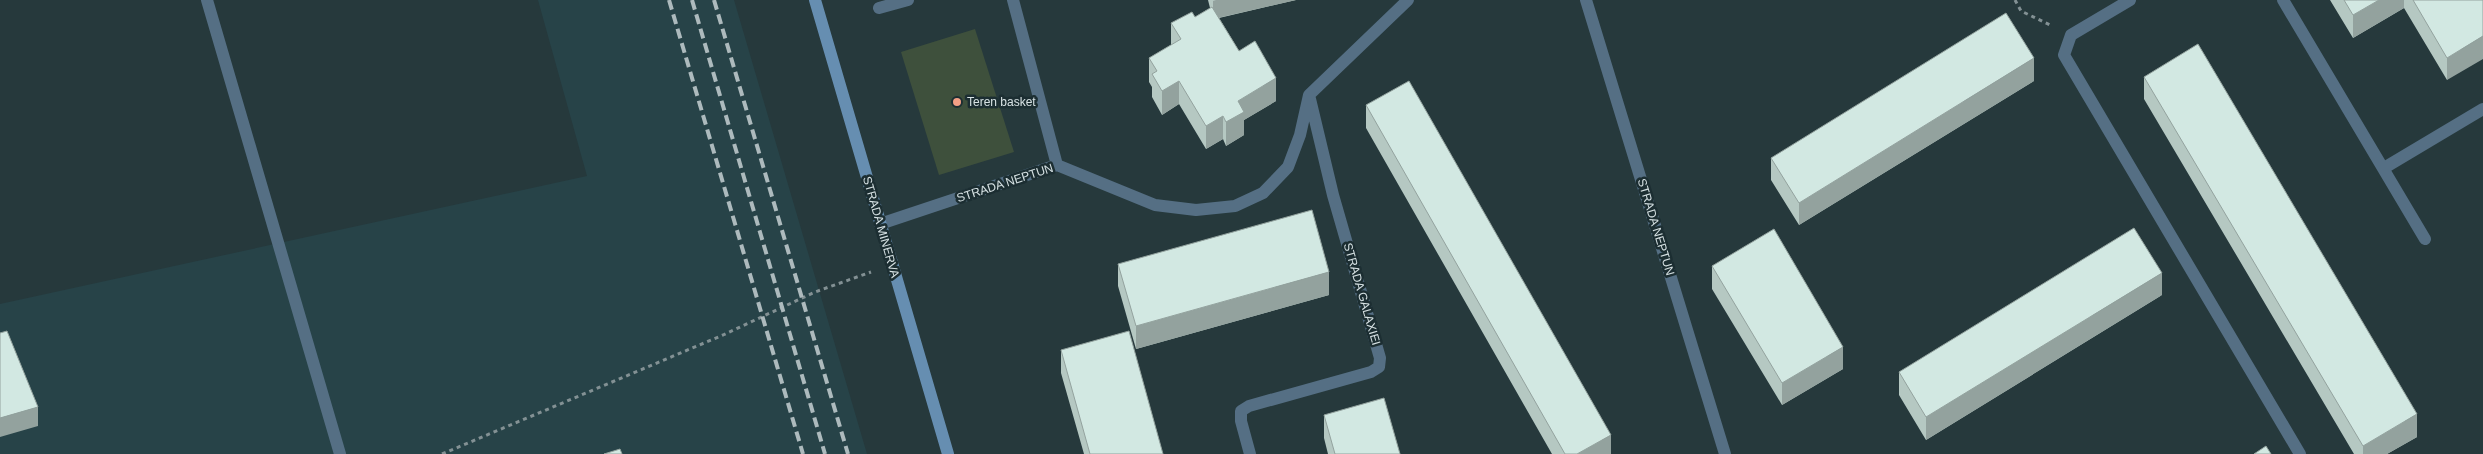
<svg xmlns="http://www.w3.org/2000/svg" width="2483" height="454" font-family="Arial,sans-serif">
<rect width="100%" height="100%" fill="#26393c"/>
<path fill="#274348" d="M 538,0 L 734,0 L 867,454 L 0,454 L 0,304 L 587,176 Z"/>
<path fill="#3e503c" d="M 975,29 L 1014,152 L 939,175 L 901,52 Z"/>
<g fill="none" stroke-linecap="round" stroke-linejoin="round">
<path stroke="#839194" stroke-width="3" stroke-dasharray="4 4" stroke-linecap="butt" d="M 2015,0 L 2021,11 L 2050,25
M 442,454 L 723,335 L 815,292 L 871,272"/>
<path stroke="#556f84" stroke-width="12" d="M 207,0 L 340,454
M 879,8 L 908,0"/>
<path stroke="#556f84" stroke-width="12" d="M 1013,0 L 1057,165
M 1586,0 L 1725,454
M 2130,0 L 2071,35 L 2064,55 L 2300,454
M 2283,0 L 2425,239
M 2384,168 L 2483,109
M 880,224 L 1057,165 L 1155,205 L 1196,210 L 1235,206 L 1263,193 L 1288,167 L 1300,135 L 1309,95 L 1408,0
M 1250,454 L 1241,421 L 1241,411 L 1249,406 L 1371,372 L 1379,367 L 1380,358 L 1333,195 L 1310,99"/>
<path stroke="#668eb1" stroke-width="12" d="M 815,0 L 948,454"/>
<path stroke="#adbabd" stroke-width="4" stroke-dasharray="10 5" stroke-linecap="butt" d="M 669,0 L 803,454
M 692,0 L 825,454
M 714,0 L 848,454"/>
</g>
<path fill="#b5c8c2" d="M 1208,0 L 1296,0 L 1219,18 L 1239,51 L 1276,101 L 1244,120 L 1244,135 L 1226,146 L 1223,139 L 1206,149 L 1179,104 L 1162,115 L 1152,97 L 1152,87 L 1149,82 L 1149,58 L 1171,45 L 1171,23 L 1195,17 L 1210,8 Z
M 2330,0 L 2483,0 L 2447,80 L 2404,8 L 2353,38 Z
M 2144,77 L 2417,437 L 2387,454 L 2354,454 L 2144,99 Z
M 2034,81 L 1799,225 L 1771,180 L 1771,158 Z
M 1366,105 L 1611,454 L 1552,454 L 1366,128 Z
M 1118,264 L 1329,295 L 1136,349 L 1118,286 Z
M 1712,266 L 1843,369 L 1782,405 L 1712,289 Z
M 2162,295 L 1926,440 L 1899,395 L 1899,372 Z
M 1061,350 L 1163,454 L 1084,454 L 1061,373 Z
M 1324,415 L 1400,454 L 1328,454 L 1324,438 Z"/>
<path fill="#93a29e" d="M 1216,0 L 1296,0 L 1213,19 L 1213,1 Z
M 2379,0 L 2404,0 L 2404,8 L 2353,38 L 2353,15 Z
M 2483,36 L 2483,59 L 2447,80 L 2447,58 Z
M 2034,58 L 2034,81 L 1799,225 L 1799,203 Z
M 1276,78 L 1276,101 L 1244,120 L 1244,135 L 1226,146 L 1226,122 L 1238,101 Z
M 1179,81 L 1179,104 L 1162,115 L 1162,91 Z
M 1223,116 L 1223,139 L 1206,149 L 1206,126 Z
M 1329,272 L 1329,295 L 1136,349 L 1136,326 Z
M 2162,273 L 2162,295 L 1926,440 L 1926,417 Z
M 1843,347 L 1843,369 L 1782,405 L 1782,383 Z
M 38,407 L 38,426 L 0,437 L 0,418 Z
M 2417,414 L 2417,437 L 2387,454 L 2363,454 L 2363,446 Z
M 1611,435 L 1611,454 L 1577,454 Z"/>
<path fill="#d2e8e2" stroke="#93a29e" d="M 2344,0 L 2379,0 L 2353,15 Z
M 2413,0 L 2483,0 L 2483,36 L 2447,58 Z
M 1212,7 L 1239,51 L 1255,41 L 1276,78 L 1238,101 L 1244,112 L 1226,122 L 1223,116 L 1206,126 L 1179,81 L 1162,91 L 1152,74 L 1157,71 L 1149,58 L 1181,39 L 1171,23 L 1192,12 L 1195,17 Z
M 2006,13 L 2034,58 L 1799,203 L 1771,158 Z
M 2198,44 L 2417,414 L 2363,446 L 2144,77 Z
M 1409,81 L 1611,435 L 1577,454 L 1565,454 L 1366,105 Z
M 1312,210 L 1329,272 L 1136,326 L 1118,264 Z
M 2134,228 L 2162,273 L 1926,417 L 1899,372 Z
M 1774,229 L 1843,347 L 1782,383 L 1712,266 Z
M 7,331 L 38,407 L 0,418 L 0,333 Z
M 1129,331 L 1163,454 L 1090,454 L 1061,350 Z
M 1384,398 L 1400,454 L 1335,454 L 1324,415 Z
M 2266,446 L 2271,454 L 2254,454 Z
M 620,449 L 622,454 L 604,454 Z"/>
<circle fill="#f39f85" stroke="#1c2e32" stroke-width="2" cx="957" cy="102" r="5"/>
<g text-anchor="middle" stroke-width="5" stroke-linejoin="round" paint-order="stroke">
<g font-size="12" fill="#d7e2e4" stroke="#1c2e32" text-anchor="start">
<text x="967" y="106">Teren basket</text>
</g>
<g font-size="12" fill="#d7e2e4" stroke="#1c2e32">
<text transform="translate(1005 183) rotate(-18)" y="4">STRADA NEPTUN</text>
<text transform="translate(881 227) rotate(74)" y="4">STRADA MINERVA</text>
<text transform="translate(1656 227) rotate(73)" y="4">STRADA NEPTUN</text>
<text transform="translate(1362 294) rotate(74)" y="4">STRADA GALAXIEI</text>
</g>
</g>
</svg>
